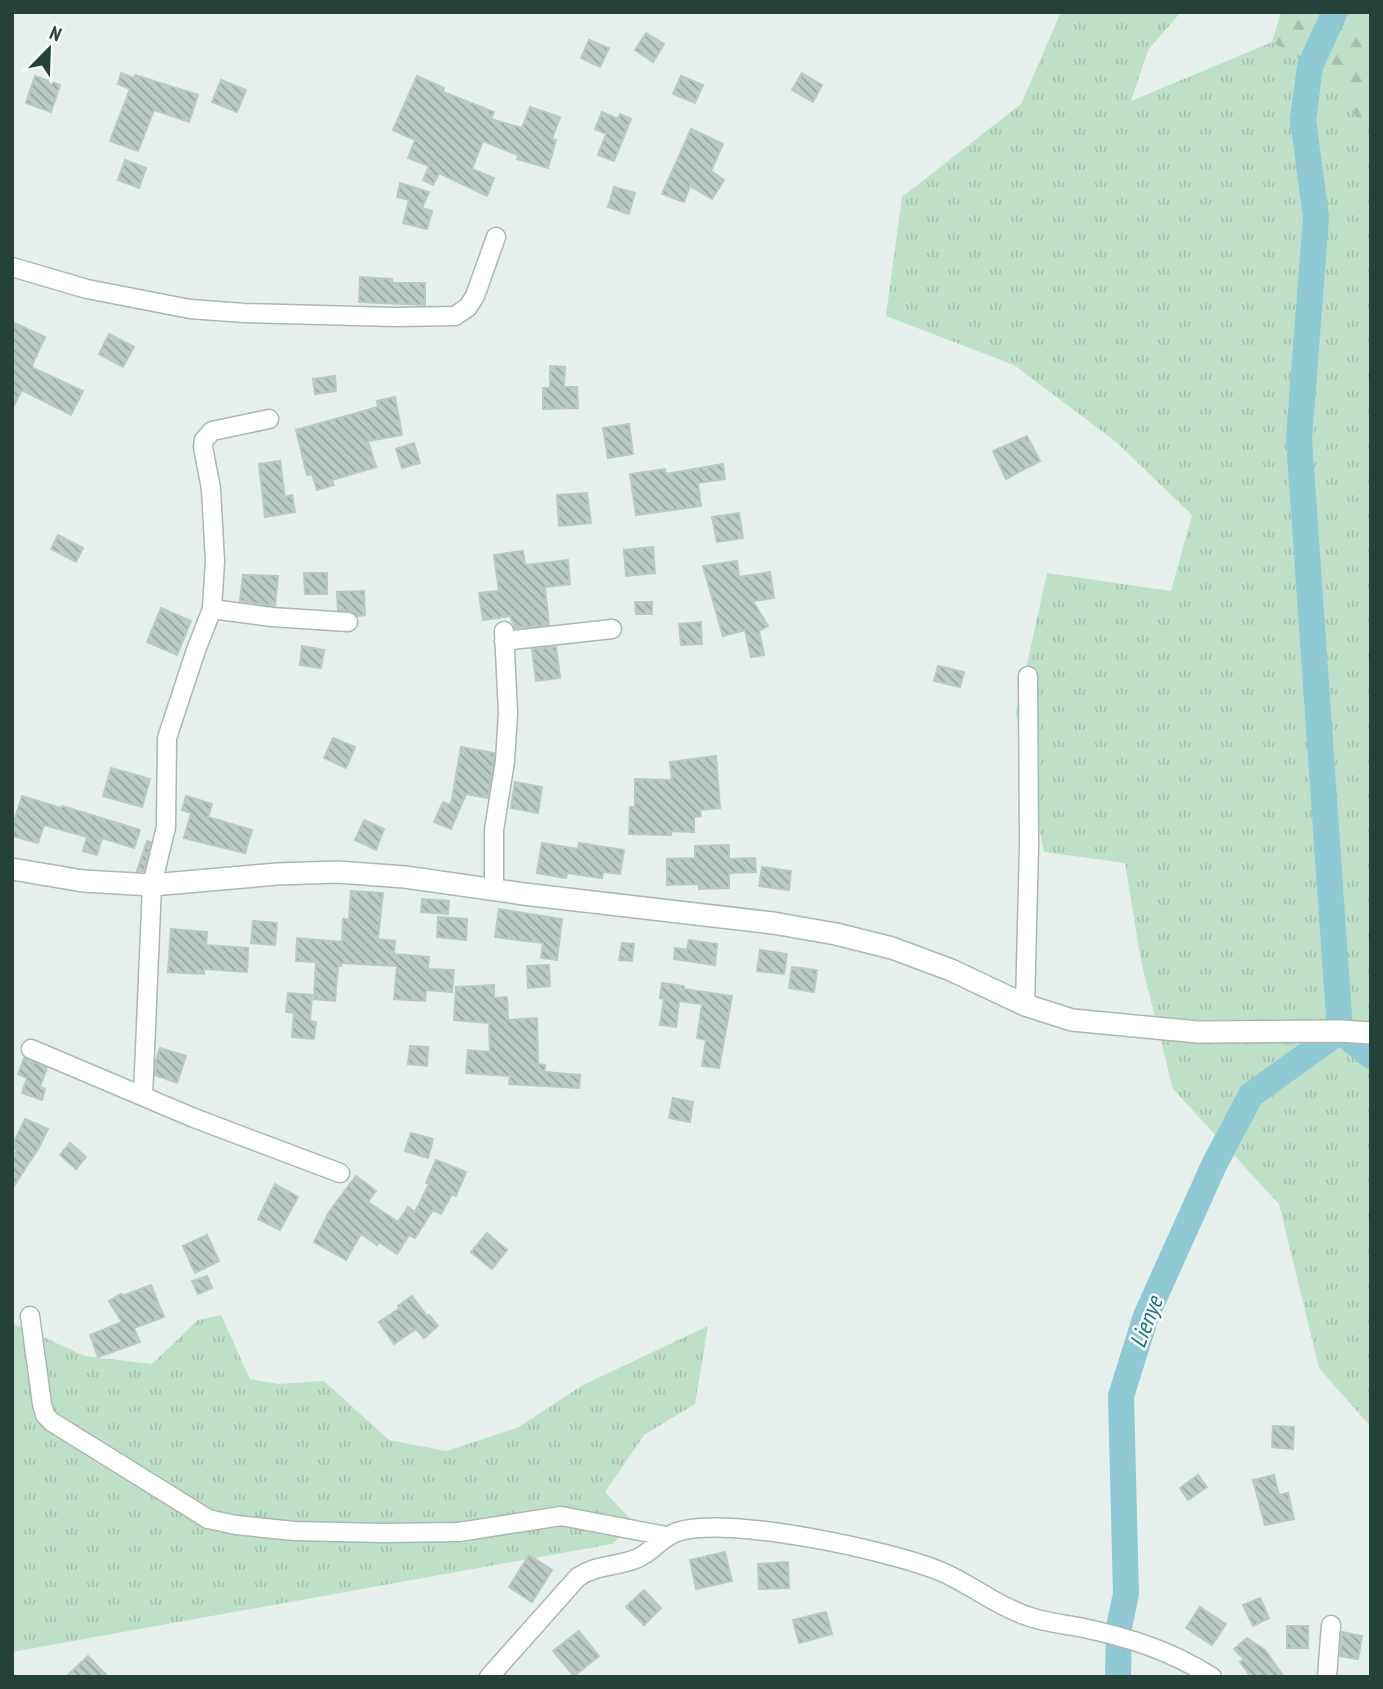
<svg xmlns="http://www.w3.org/2000/svg" width="1383" height="1689" font-family="'PT Sans Narrow',sans-serif">
<defs>
<pattern id="grass-tufts" width="24" height="20" patternUnits="userSpaceOnUse" patternTransform="scale(1.75)"><rect width="24" height="20" fill="#bfe0c8"/><path d="M3 7l-1-3M5 7V3M7 7l1-3M15 17l-1-3M17 17v-4M19 17l1-3" fill="none" stroke="#a4c1ad"/></pattern>
<pattern id="forest-firs" width="22" height="20" patternUnits="userSpaceOnUse" patternTransform="scale(1.75)"><rect width="22" height="20" fill="#bfe0c8"/><path d="M5 1l3.5 6h-7zM16 11l3.5 6h-7z" fill="#a4c1ad"/></pattern>
<pattern id="building-back-hatch" width="6" height="6" patternUnits="userSpaceOnUse" patternTransform="scale(1.75)"><rect width="6" height="6" fill="#bbcac4"/><path d="M-1 5l2 2M0 0l6 6M5-1l2 2" fill="none" stroke="#98a6a0"/></pattern>
</defs>
<rect width="100%" height="100%" fill="#e6efeb"/>
<path fill="url(#grass-tufts)" d="M 1061,12 L 1181,12 L 1148,50 L 1131,101 L 1272,42 L 1310,66 L 1340,74 L 1357,121 L 1371,123 L 1371,1427 L 1319,1368 L 1279,1204 L 1173,1089 L 1141,961 L 1125,863 L 1044,852 L 1016,714 L 1047,573 L 1171,591 L 1192,515 L 1115,441 L 1014,365 L 886,316 L 902,197 L 1021,104 Z
M 221,1315 L 250,1379 L 278,1384 L 324,1381 L 389,1440 L 446,1451 L 517,1428 L 583,1385 L 708,1326 L 695,1404 L 644,1435 L 605,1492 L 635,1524 L 612,1544 L 12,1652 L 12,1323 L 85,1356 L 152,1364 L 198,1320 Z"/>
<path fill="url(#forest-firs)" d="M 1281,12 L 1371,12 L 1371,123 L 1357,121 L 1339,74 L 1310,66 L 1272,42 Z"/>
<g fill="none" stroke-linecap="round" stroke-linejoin="round">
<path stroke="#8ec9d4" stroke-width="26" d="M 1335,12 L 1310,66 L 1303,120 L 1316,217 L 1299,439 L 1340,1031 L 1371,1056
M 1118,1677 L 1119,1627 L 1126,1594 L 1121,1396 L 1146,1316 L 1214,1165 L 1251,1095 L 1340,1031"/>
</g>
<path fill="url(#building-back-hatch)" stroke="#b8c9c2" stroke-width="2" d="M 646,33 L 664,44 L 653,62 L 635,50 Z
M 589,40 L 609,48 L 600,67 L 581,58 Z
M 121,73 L 134,78 L 135,75 L 198,95 L 189,122 L 154,110 L 138,151 L 110,141 L 130,89 L 118,84 Z
M 802,73 L 822,85 L 813,102 L 792,90 Z
M 35,76 L 60,85 L 51,112 L 26,103 Z
M 417,76 L 444,88 L 443,92 L 494,112 L 491,119 L 522,128 L 530,107 L 560,117 L 552,139 L 556,140 L 548,168 L 517,159 L 518,155 L 483,141 L 472,169 L 494,178 L 487,196 L 439,173 L 433,185 L 423,180 L 429,166 L 408,158 L 415,140 L 393,130 Z
M 681,76 L 703,85 L 695,103 L 673,94 Z
M 221,80 L 246,90 L 237,112 L 212,102 Z
M 602,112 L 618,119 L 620,114 L 631,119 L 614,161 L 598,155 L 606,134 L 595,129 Z
M 691,129 L 723,144 L 711,171 L 724,180 L 712,199 L 690,186 L 684,202 L 662,194 Z
M 125,160 L 146,168 L 139,188 L 118,180 Z
M 400,183 L 429,192 L 422,208 L 432,211 L 427,229 L 403,223 L 409,200 L 397,197 Z
M 614,187 L 635,193 L 629,214 L 608,207 Z
M 360,277 L 392,279 L 392,283 L 425,283 L 425,305 L 359,302 Z
M 12,322 L 45,337 L 32,365 L 33,368 L 83,391 L 71,415 L 22,390 L 12,409 Z
M 109,334 L 134,347 L 123,367 L 99,354 Z
M 550,366 L 565,367 L 564,387 L 577,387 L 578,408 L 543,409 L 543,388 L 550,388 Z
M 335,376 L 336,391 L 315,394 L 313,379 Z
M 395,397 L 402,435 L 368,441 L 376,467 L 332,480 L 334,485 L 317,490 L 312,474 L 307,475 L 296,430 L 378,407 L 377,401 Z
M 629,424 L 633,454 L 608,458 L 603,428 Z
M 1027,436 L 1040,461 L 1006,479 L 993,451 Z
M 414,443 L 420,463 L 402,468 L 396,449 Z
M 280,461 L 285,497 L 292,495 L 295,512 L 265,517 L 259,464 Z
M 723,464 L 725,479 L 698,483 L 701,506 L 636,515 L 630,474 L 665,469 L 666,474 Z
M 587,493 L 591,523 L 559,526 L 557,495 Z
M 739,513 L 743,538 L 717,542 L 712,517 Z
M 58,535 L 83,548 L 76,562 L 51,549 Z
M 653,547 L 655,573 L 626,576 L 624,550 Z
M 523,551 L 525,565 L 568,560 L 570,584 L 545,587 L 549,625 L 515,628 L 510,616 L 483,620 L 479,593 L 499,591 L 494,555 Z
M 737,561 L 739,577 L 770,572 L 774,598 L 753,601 L 768,626 L 759,631 L 764,655 L 751,657 L 745,630 L 723,636 L 703,566 Z
M 304,573 L 327,573 L 327,594 L 305,594 Z
M 243,575 L 278,576 L 275,606 L 240,601 Z
M 364,591 L 365,615 L 357,616 L 349,611 L 338,610 L 337,592 Z
M 635,602 L 652,602 L 652,614 L 636,614 Z
M 161,608 L 191,621 L 177,655 L 147,642 Z
M 701,622 L 702,644 L 681,645 L 679,624 Z
M 302,646 L 324,650 L 321,668 L 300,665 Z
M 556,647 L 560,678 L 536,681 L 532,649 Z
M 938,666 L 964,672 L 960,687 L 934,681 Z
M 333,738 L 355,747 L 346,768 L 324,758 Z
M 461,747 L 494,753 L 494,760 L 488,798 L 466,794 L 451,829 L 434,822 L 443,802 L 451,805 Z
M 716,756 L 720,808 L 700,810 L 701,816 L 694,817 L 694,832 L 671,831 L 671,835 L 629,834 L 630,807 L 635,807 L 635,779 L 672,780 L 670,762 Z
M 111,768 L 150,779 L 142,807 L 103,796 Z
M 515,782 L 542,787 L 538,813 L 511,808 Z
M 22,796 L 61,808 L 62,806 L 140,830 L 134,848 L 102,838 L 97,855 L 83,851 L 87,837 L 44,825 L 38,843 L 12,836 L 12,828 Z
M 186,796 L 212,804 L 208,817 L 252,830 L 245,853 L 184,838 L 191,813 L 182,810 Z
M 364,820 L 384,829 L 376,850 L 355,840 Z
M 147,841 L 151,842 L 144,871 L 137,871 Z
M 542,843 L 578,849 L 579,843 L 624,850 L 620,874 L 603,872 L 602,878 L 567,873 L 566,878 L 537,873 Z
M 729,845 L 729,859 L 755,858 L 756,872 L 729,873 L 729,888 L 699,889 L 699,884 L 667,885 L 667,859 L 695,858 L 695,846 Z
M 762,867 L 791,871 L 789,890 L 759,886 Z
M 351,891 L 383,893 L 378,939 L 395,941 L 394,954 L 429,957 L 428,969 L 454,970 L 452,992 L 426,990 L 425,1001 L 394,999 L 397,966 L 341,963 L 341,966 L 338,966 L 335,1001 L 314,999 L 316,962 L 296,961 L 297,938 L 342,942 L 343,919 L 349,920 Z
M 422,899 L 449,901 L 448,914 L 421,912 Z
M 499,909 L 562,919 L 557,960 L 541,958 L 543,943 L 495,937 Z
M 438,917 L 467,919 L 466,940 L 437,937 Z
M 253,921 L 277,923 L 275,945 L 251,943 Z
M 171,929 L 207,932 L 206,945 L 248,948 L 247,972 L 204,969 L 204,974 L 168,972 Z
M 689,940 L 717,944 L 715,965 L 674,959 L 675,948 L 687,950 Z
M 622,943 L 634,944 L 632,961 L 619,960 Z
M 760,950 L 787,954 L 784,974 L 757,971 Z
M 549,965 L 550,986 L 528,988 L 527,966 Z
M 792,967 L 817,970 L 814,992 L 789,988 Z
M 662,983 L 684,986 L 684,989 L 732,996 L 719,1068 L 702,1066 L 706,1040 L 697,1038 L 702,1004 L 679,1001 L 676,1027 L 660,1025 L 664,999 L 660,998 Z
M 494,985 L 494,998 L 507,997 L 508,1020 L 537,1018 L 538,1064 L 545,1065 L 545,1072 L 580,1075 L 579,1088 L 509,1084 L 510,1076 L 466,1073 L 468,1050 L 490,1052 L 489,1023 L 454,1020 L 456,987 Z
M 288,993 L 312,995 L 310,1021 L 316,1022 L 314,1039 L 292,1037 L 294,1013 L 286,1012 Z
M 410,1046 L 428,1047 L 427,1066 L 408,1064 Z
M 160,1048 L 186,1056 L 177,1083 L 155,1075 L 156,1060 Z
M 24,1058 L 47,1068 L 40,1087 L 45,1089 L 42,1100 L 22,1093 L 27,1078 L 18,1074 Z
M 673,1098 L 693,1102 L 690,1122 L 669,1118 Z
M 25,1119 L 48,1129 L 38,1149 L 12,1189 L 12,1157 L 17,1150 L 12,1146 Z
M 411,1133 L 433,1139 L 428,1158 L 405,1151 Z
M 70,1143 L 86,1157 L 76,1169 L 60,1155 Z
M 436,1160 L 466,1172 L 456,1196 L 452,1194 L 441,1214 L 433,1210 L 415,1238 L 409,1235 L 397,1254 L 379,1242 L 377,1245 L 361,1234 L 346,1260 L 314,1242 L 329,1212 L 356,1176 L 376,1191 L 368,1202 L 398,1222 L 408,1207 L 415,1212 L 429,1184 L 426,1183 Z
M 275,1184 L 298,1197 L 280,1230 L 258,1219 Z
M 487,1233 L 507,1250 L 492,1269 L 471,1252 Z
M 207,1235 L 219,1261 L 195,1273 L 183,1246 Z
M 207,1276 L 212,1288 L 198,1294 L 192,1281 Z
M 151,1285 L 164,1317 L 134,1328 L 140,1342 L 98,1357 L 90,1335 L 122,1322 L 109,1301 L 121,1294 L 122,1296 Z
M 412,1296 L 427,1316 L 429,1315 L 438,1326 L 424,1338 L 416,1329 L 394,1344 L 379,1322 L 400,1308 L 398,1306 Z
M 1273,1426 L 1294,1427 L 1293,1449 L 1272,1447 Z
M 1198,1475 L 1207,1487 L 1188,1500 L 1180,1488 Z
M 1274,1475 L 1279,1495 L 1288,1493 L 1294,1519 L 1265,1525 L 1253,1480 Z
M 725,1552 L 732,1581 L 696,1589 L 690,1560 Z
M 529,1555 L 552,1570 L 532,1602 L 509,1587 Z
M 788,1562 L 789,1588 L 759,1589 L 758,1564 Z
M 644,1590 L 661,1608 L 644,1625 L 626,1607 Z
M 1260,1598 L 1269,1618 L 1253,1626 L 1243,1605 Z
M 1200,1607 L 1226,1624 L 1212,1645 L 1186,1628 Z
M 826,1612 L 832,1634 L 799,1643 L 793,1620 Z
M 1287,1626 L 1308,1626 L 1308,1648 L 1287,1648 Z
M 579,1631 L 599,1656 L 574,1676 L 553,1651 Z
M 1342,1632 L 1362,1636 L 1358,1659 L 1340,1656 Z
M 1247,1638 L 1265,1650 L 1284,1677 L 1251,1677 L 1240,1662 L 1244,1659 L 1234,1649 Z
M 88,1656 L 108,1677 L 66,1677 Z"/>
<g fill="none" stroke-linecap="round" stroke-linejoin="round">
<g stroke="#a8b8b2" stroke-width="21">
<path id="minor" d="M 12,267 L 87,289 L 190,309 L 244,313 L 395,317 L 455,316 L 468,307 L 475,296 L 496,237
M 212,609 L 272,617 L 348,622
M 504,641 L 612,629
M 494,888 L 494,830 L 505,761 L 508,713 L 504,631
M 1025,1005 L 1029,847 L 1028,676
M 31,1049 L 194,1118 L 340,1173
M 143,1096 L 152,885 L 166,827 L 167,738 L 196,650 L 212,609 L 215,561 L 211,489 L 203,447 L 204,440 L 212,431 L 269,419
M 30,1316 L 42,1404 L 45,1415 L 52,1422 L 208,1519 L 236,1525 L 294,1531 L 383,1533 L 459,1532 L 561,1516 L 666,1536
M 489,1677 L 578,1577 C 597,1564 618,1567 638,1558 C 653,1551 662,1537 677,1532 C 727,1515 893,1551 942,1572 C 972,1585 997,1606 1027,1616 C 1043,1622 1062,1624 1079,1627 C 1127,1637 1170,1650 1212,1677
M 1327,1677 L 1331,1625"/>
</g>
<g stroke="#a8b8b2" stroke-width="24">
<path id="tertiary" d="M 12,869 L 83,881 L 152,885 L 277,874 L 337,872 L 405,877 L 524,894 L 773,923 L 836,934 L 892,948 L 951,970 L 1025,1005 L 1072,1020 L 1198,1032 L 1340,1031 L 1371,1033"/>
</g>
<use href="#minor" stroke="#fff" stroke-width="18"/>
<use href="#tertiary" stroke="#fff" stroke-width="21"/>
</g>
<g text-anchor="middle" stroke-width="5" stroke-linejoin="round" paint-order="stroke">
<g font-size="23" font-style="italic" fill="#1c6f80" stroke="#f7fbf9">
<text transform="translate(1146 1322) rotate(-69)" y="8">Lienye</text>
</g>
</g>
<rect width="1383" height="1689" fill="none" stroke="#24423a" stroke-width="28"/>
<g transform="translate(49 49) rotate(23)" stroke="#f7fbf9" stroke-width="5" paint-order="stroke">
<path d="M0-5L12 26L0 18L-12 26Z" fill="#24423a"/>
<text y="-10" font-size="19" font-weight="bold" text-anchor="middle" fill="#24423a">N</text>
</g>
</svg>
